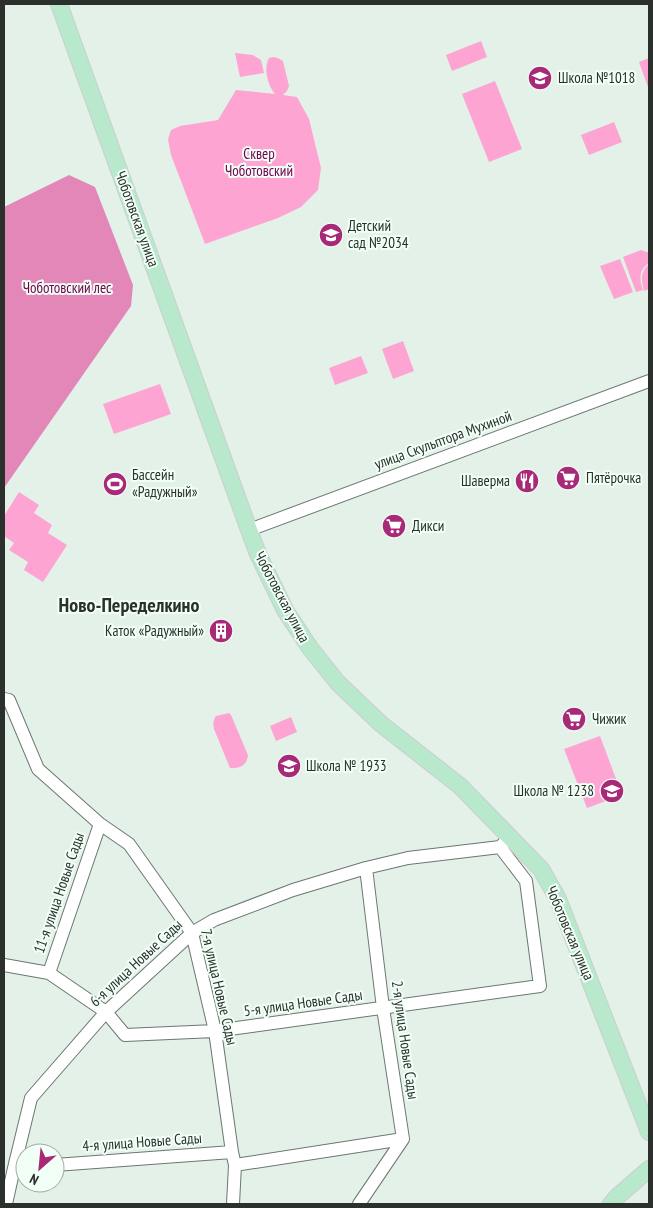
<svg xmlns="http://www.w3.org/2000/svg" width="653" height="1208" font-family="'PT Sans Narrow',sans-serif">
<rect width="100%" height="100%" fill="#e4f1e9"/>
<path fill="#fda4d3" d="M 481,41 L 487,57 L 452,71 L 446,55 Z
M 235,53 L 253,55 L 261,60 L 264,73 L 240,77 Z
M 273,57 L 278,58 L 283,61 L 289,86 L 287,91 L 283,95 L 297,97 L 309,119 L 321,168 L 318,190 L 301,207 L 278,218 L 205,244 L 171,155 L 168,139 L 171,130 L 180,126 L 218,120 L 236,90 L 275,94 C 268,86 263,69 269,58 Z
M 649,58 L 649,90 L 639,62 Z
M 495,81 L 522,149 L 489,162 L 462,94 Z
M 614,122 L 622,142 L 589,155 L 581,135 Z
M 641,250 L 646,252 L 649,252 L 649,263 C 639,269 639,280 643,290 L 636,292 L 623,257 Z
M 620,259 L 633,292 L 614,299 L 600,266 Z
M 649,264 L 649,289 L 644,291 C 641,279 640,273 649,264 Z
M 403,341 L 414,371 L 393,379 L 382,349 Z
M 361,356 L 368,373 L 335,385 L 329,368 Z
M 160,384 L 171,414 L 114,434 L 103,404 Z
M 19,492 L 39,505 L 34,513 L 52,525 L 48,533 L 67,545 L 43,582 L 24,570 L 28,562 L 9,550 L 14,543 L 4,536 L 4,516 Z
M 229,713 L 231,715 L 248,755 C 247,765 240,769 230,768 L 214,729 C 213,724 213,720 216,716 Z
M 291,717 L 297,732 L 276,741 L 270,726 Z
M 600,736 L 622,795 L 587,808 L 564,749 Z"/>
<path fill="#e287b8" d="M 69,175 L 95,187 L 133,285 L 131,306 L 4,488 L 4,207 Z"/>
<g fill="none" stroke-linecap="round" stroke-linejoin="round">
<g stroke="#6b7770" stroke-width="14">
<path id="minor" d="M 249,530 L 649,381
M 4,699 L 9,700 L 38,769 L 100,824 L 129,844 L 192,933 L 215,1031 L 232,1152 L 235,1165 L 233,1204
M 4,965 L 49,973 L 106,1012 L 125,1035 L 215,1031 L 540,986 L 526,881 L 500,847
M 49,973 L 100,824
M 55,1165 L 232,1152
M 235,1165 L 403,1139
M 6,1204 L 14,1168 L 31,1098 L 106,1012 L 192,933 L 214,920 L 293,890 L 366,868 L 408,858 L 500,847 L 505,842
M 359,1204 L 403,1139 L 383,1008 L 366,868"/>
</g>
<g stroke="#cccdcd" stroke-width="18">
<path id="major" d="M 59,4 L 249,530 L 258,554 L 285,610 L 310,648 L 338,683 L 381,724 L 460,786 L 541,869 L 558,899 L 649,1132
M 611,1204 L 618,1196 L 649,1169"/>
</g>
<use href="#minor" stroke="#fff" stroke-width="12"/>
<use href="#major" stroke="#b8e9cd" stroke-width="16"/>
</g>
<defs>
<g id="school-disc" transform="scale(1.25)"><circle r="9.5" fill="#a82978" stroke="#f1fff6"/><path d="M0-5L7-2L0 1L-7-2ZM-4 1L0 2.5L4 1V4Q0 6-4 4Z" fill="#fff"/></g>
<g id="supermarket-disc" transform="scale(1.25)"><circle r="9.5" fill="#a82978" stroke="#f1fff6"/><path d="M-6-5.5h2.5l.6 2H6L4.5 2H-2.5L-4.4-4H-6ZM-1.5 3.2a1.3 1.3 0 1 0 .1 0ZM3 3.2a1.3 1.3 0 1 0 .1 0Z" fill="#fff"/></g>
<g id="restaurant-disc" transform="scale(1.25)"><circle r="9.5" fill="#a82978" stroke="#f1fff6"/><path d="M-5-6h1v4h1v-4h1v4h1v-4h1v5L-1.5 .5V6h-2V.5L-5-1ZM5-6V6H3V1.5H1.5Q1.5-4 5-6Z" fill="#fff"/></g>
<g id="stadium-disc" transform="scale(1.25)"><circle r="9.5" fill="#a82978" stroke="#f1fff6"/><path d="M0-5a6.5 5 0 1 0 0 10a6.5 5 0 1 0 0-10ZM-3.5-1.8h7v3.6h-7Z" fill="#fff"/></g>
<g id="building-disc" transform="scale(1.25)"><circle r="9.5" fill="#a82978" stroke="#f1fff6"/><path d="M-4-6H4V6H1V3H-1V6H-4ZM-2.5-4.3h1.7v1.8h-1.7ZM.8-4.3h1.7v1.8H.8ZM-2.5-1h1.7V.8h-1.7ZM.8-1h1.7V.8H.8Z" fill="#fff"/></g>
</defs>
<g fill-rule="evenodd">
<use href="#school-disc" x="540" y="78"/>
<use href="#school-disc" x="331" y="235"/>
<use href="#supermarket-disc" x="568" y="478"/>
<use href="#restaurant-disc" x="527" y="481"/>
<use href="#stadium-disc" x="115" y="484"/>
<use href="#supermarket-disc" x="394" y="526"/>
<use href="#building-disc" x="221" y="631"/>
<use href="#supermarket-disc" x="574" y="719"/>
<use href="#school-disc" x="289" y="766"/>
<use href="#school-disc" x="612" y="791"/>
</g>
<g text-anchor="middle" stroke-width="4" stroke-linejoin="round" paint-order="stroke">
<g font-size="15" fill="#2b302d" stroke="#f1fff6" text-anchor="start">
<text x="558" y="83">Школа №1018</text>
<text x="348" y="231">Детский<tspan x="348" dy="17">сад №2034</tspan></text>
<text x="132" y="480">Бассейн<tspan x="132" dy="17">«Радужный»</tspan></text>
<text x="586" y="483">Пятёрочка</text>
<text x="510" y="486" text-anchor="end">Шаверма</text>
<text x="412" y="531">Дикси</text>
<text x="204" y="636" text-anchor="end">Каток «Радужный»</text>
<text x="592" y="724">Чижик</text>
<text x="306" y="771">Школа № 1933</text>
<text x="594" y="796" text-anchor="end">Школа № 1238</text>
</g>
<g font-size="15" fill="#74004f" stroke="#f1fff6">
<text x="259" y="159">Сквер<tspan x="259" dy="17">Чоботовский</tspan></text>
<text x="67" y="293">Чоботовский лес</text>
</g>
<g font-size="15" fill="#2b302d" stroke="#f1fff6">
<text transform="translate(137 219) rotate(70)" y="5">Чоботовская улица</text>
<text transform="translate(443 440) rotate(-20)" y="5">улица Скульптора Мухиной</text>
<text transform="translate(282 597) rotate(62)" y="5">Чоботовская улица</text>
<text transform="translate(59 893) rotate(-71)" y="5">11-я улица Новые Сады</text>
<text transform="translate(570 933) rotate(67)" y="5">Чоботовская улица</text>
<text transform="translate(136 963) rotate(-43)" y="5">6-я улица Новые Сады</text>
<text transform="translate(219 987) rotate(77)" y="5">7-я улица Новые Сады</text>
<text transform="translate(303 1003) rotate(-8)" y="5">5-я улица Новые Сады</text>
<text transform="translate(405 1040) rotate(82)" y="5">2-я улица Новые Сады</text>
<text transform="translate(142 1142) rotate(-4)" y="5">4-я улица Новые Сады</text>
</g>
<g font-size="20" font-weight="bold" fill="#2b302d" stroke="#f1fff6">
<text x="129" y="612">Ново-Переделкино</text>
</g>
</g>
<rect width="653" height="1208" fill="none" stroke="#2b302d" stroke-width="10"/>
<g transform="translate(40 1168) rotate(207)"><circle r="24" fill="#f1fff6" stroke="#a2aca6"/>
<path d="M0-4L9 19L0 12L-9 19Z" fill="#a82978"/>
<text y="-8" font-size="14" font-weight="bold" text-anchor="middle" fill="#2b302d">N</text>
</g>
</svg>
